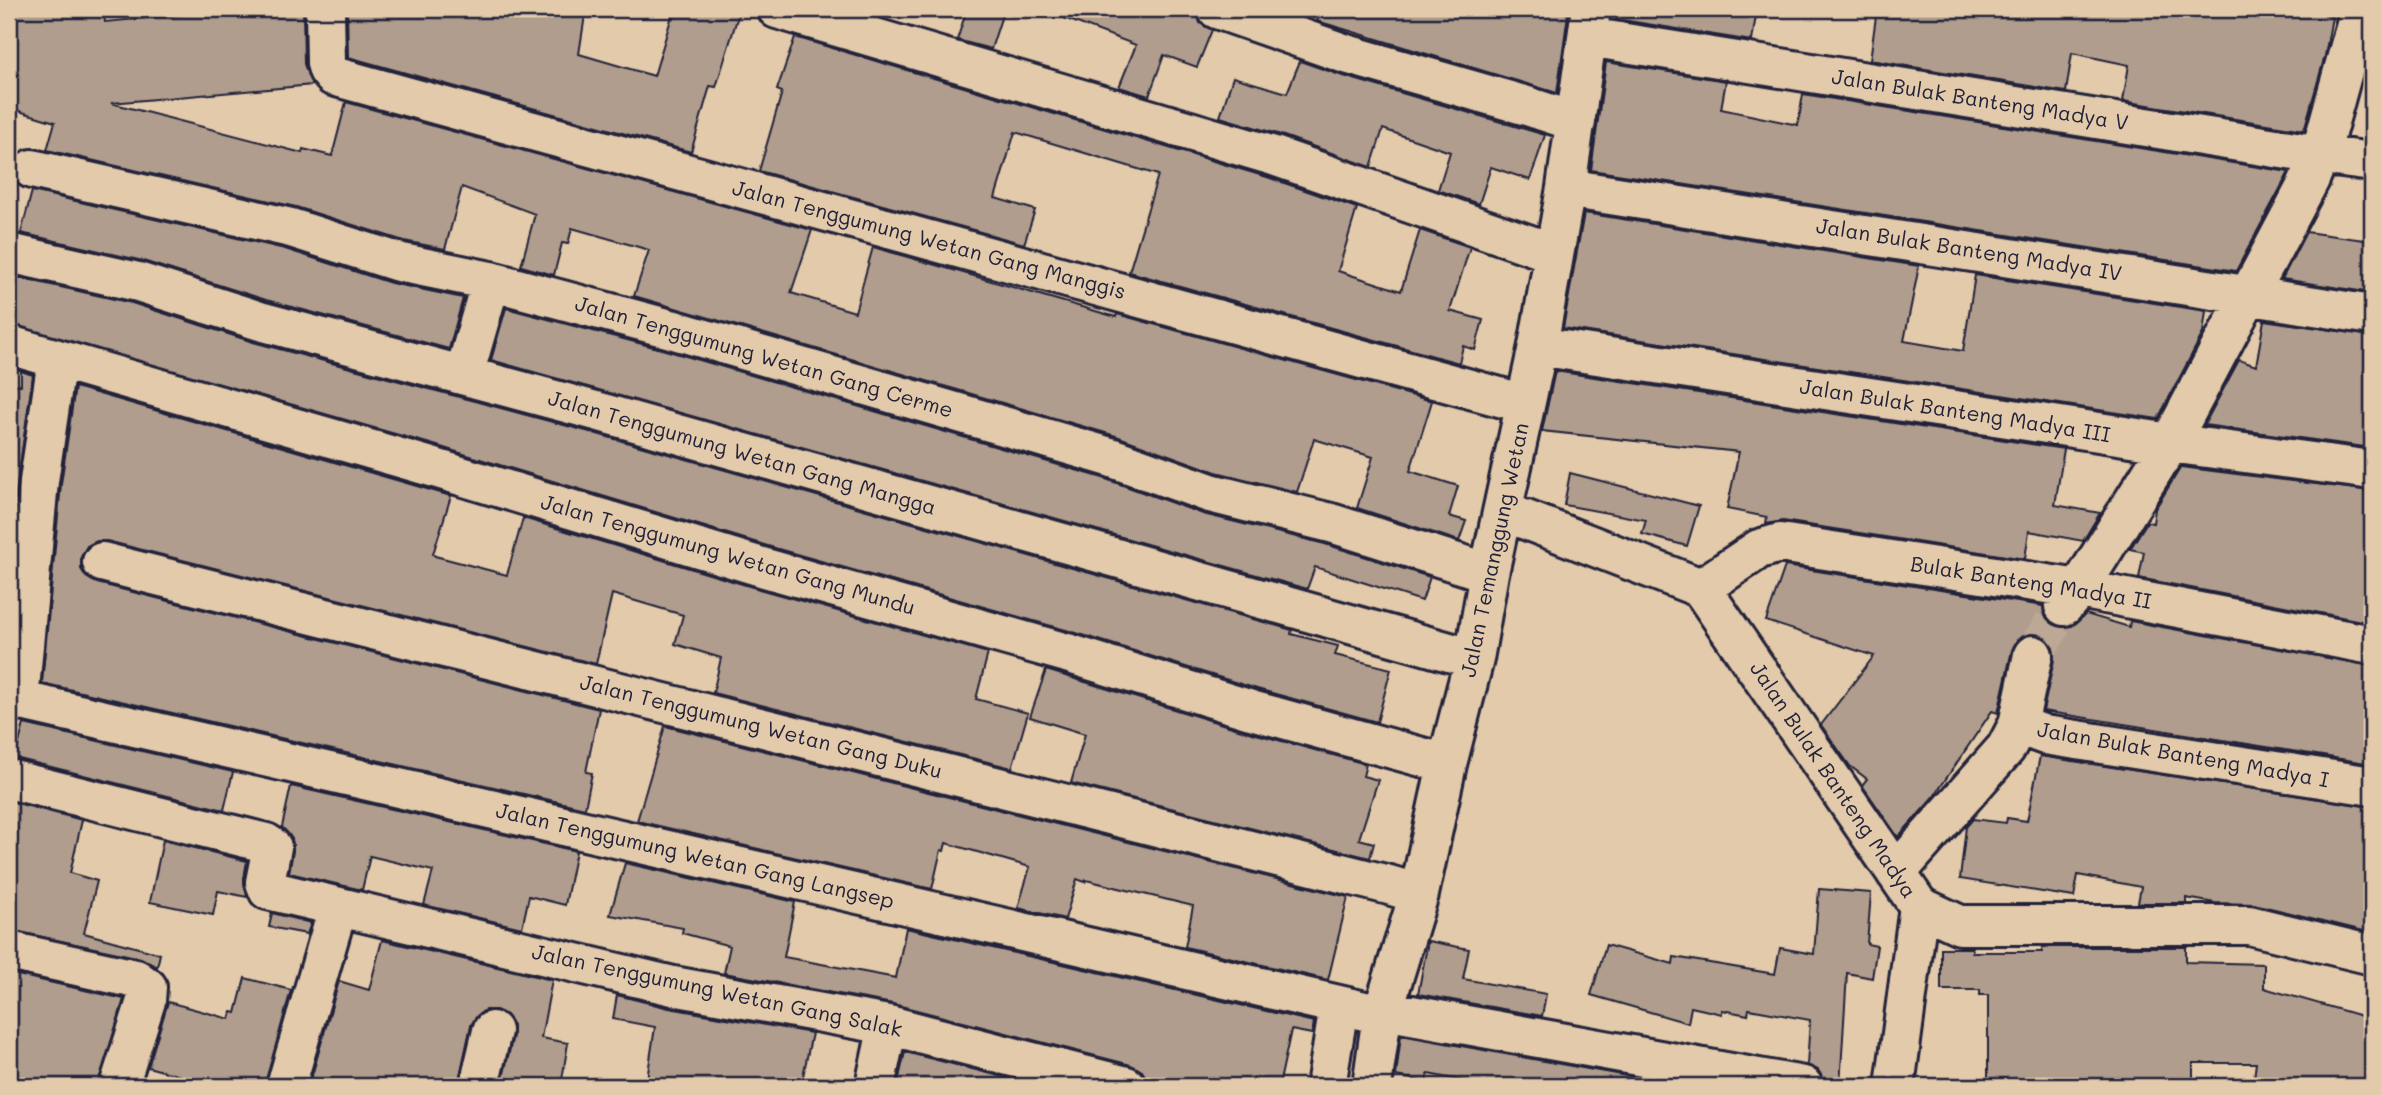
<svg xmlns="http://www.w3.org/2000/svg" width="2381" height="1095" font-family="Mali,sans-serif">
<rect width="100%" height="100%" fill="#e2caaa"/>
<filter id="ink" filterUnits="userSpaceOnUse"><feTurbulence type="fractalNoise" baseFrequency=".0143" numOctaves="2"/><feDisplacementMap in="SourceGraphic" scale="14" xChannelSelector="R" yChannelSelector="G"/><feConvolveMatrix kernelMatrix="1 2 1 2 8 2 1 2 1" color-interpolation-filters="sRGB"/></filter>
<g filter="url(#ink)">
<path fill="#b09d8d" stroke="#22223b" stroke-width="2" d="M 9,9 L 103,9 L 105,22 L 191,14 L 190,9 L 303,9 L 304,64 L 312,85 L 111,103 L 302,153 L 303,149 L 332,156 L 346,102 L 812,230 L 791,293 L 855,312 L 873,247 L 1116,317 L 1117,314 L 1432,401 L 1410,471 L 1458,486 L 1449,516 L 1466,521 L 1459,541 L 1357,508 L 1373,457 L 1314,439 L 1297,492 L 1216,472 L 1116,436 L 634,296 L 649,250 L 572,228 L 568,244 L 562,243 L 554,275 L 521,266 L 535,214 L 462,187 L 445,249 L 404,241 L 296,207 L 47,150 L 55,122 L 9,108 Z
M 347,9 L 586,9 L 579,54 L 654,76 L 674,9 L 740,9 L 716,87 L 710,86 L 691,152 L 348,57 Z
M 967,9 L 1004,9 L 991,49 L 957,40 Z
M 1048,9 L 1196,9 L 1200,23 L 1212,30 L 1197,67 L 1164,55 L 1149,96 L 1119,87 L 1136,45 L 1048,12 Z
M 1321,9 L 1554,9 L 1568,14 L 1557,93 L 1317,21 Z
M 1617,9 L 1757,9 L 1752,41 L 1616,19 Z
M 1877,9 L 2326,9 L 2325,15 L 2332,17 L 2325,56 L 2304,130 L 2123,101 L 2129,65 L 2072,53 L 2066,92 L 1870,60 Z
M 795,37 L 1267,177 L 1357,208 L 1338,271 L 1401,291 L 1420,230 L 1470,247 L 1450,311 L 1483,320 L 1475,350 L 1463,346 L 1459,363 L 1129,272 L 1158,175 L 1015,132 L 995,198 L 1035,210 L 1024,244 L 759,171 L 782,92 L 777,90 Z
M 1300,61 L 1340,75 L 1545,135 L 1530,180 L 1491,167 L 1479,204 L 1438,190 L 1450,152 L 1383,129 L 1371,167 L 1281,135 L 1220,117 L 1233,77 L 1287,93 Z
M 1606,62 L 1726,81 L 1721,109 L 1798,125 L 1803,94 L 2289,172 L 2236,271 L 1591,170 Z
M 32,191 L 285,249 L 391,283 L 463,298 L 449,349 L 266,300 L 143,261 L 21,233 Z
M 1584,213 L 1919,266 L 1904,341 L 1963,351 L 1975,275 L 2206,311 L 2203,333 L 2158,419 L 1563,328 Z
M 2306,232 L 2372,241 L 2372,293 L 2282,279 Z
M 11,276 L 132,303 L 253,342 L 590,432 L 1292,630 L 1291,634 L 1338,646 L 1335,655 L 1391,669 L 1377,722 L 1257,689 L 1073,632 L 771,547 L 434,445 L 9,324 Z
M 506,308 L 665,350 L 1103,478 L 1203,514 L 1325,544 L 1430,577 L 1422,601 L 1315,567 L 1307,589 L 491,360 Z
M 2264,320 L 2372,336 L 2372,448 L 2204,425 L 2239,360 L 2256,366 Z
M 21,371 L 33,375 L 15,499 L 9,499 L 9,384 L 21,385 Z
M 1555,371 L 2064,449 L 2055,505 L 2100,513 L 2083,541 L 2029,531 L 2025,559 L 1783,521 L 1766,524 L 1767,517 L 1727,509 L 1739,452 L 1542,431 Z
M 75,387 L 451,496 L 433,554 L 435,556 L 507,575 L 523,518 L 759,589 L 988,653 L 976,699 L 1028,713 L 1012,768 L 713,693 L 721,658 L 675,644 L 683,615 L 612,594 L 596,664 L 107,541 L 97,541 L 87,546 L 81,557 L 81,569 L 86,577 L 97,583 L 599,709 L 586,772 L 592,773 L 585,808 L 42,683 L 61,484 Z
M 2181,467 L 2372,491 L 2372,623 L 2139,578 L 2144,552 L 2130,549 L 2147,522 L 2153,523 L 2155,509 Z
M 1570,473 L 1699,506 L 1687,546 L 1642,534 L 1646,520 L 1564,505 Z
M 1785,566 L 2043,606 L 2044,614 L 2049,622 L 2060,627 L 2072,626 L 2086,614 L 2129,627 L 2130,621 L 2372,666 L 2372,764 L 2043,711 L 2054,660 L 2054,649 L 2047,638 L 2038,634 L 2027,634 L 2017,640 L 2012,650 L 1998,713 L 1992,711 L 1933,798 L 1898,837 L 1862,785 L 1867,779 L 1850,766 L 1821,725 L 1874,656 L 1766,621 Z
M 1046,670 L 1245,731 L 1366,764 L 1363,776 L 1378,780 L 1359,839 L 1374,843 L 1370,858 L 1071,783 L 1085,734 L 1030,717 Z
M 24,724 L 233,772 L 224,810 L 15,758 Z
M 665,726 L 1348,897 L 1328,980 L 1185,947 L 1193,906 L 1086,880 L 1085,882 L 1077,879 L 1065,919 L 1018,908 L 1030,867 L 946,843 L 944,851 L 941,850 L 932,889 L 637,821 Z
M 2040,756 L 2372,807 L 2372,933 L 2254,904 L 2215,903 L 2186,898 L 2186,903 L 2138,903 L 2141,887 L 2078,875 L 2074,897 L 1960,879 L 1966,827 L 1973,819 L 2006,823 L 2007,818 L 2027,821 Z
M 291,786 L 576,851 L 565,905 L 529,896 L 522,928 L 424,905 L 433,871 L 370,856 L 362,890 L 289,873 L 293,851 L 292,839 L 282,827 Z
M 9,801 L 82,820 L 70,873 L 97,881 L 84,933 L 160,954 L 157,967 L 141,958 L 9,930 Z
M 163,840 L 247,861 L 244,878 L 247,897 L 218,891 L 213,915 L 150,902 Z
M 625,863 L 795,902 L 784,957 L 896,978 L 906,928 L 1314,1022 L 1312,1034 L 1291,1030 L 1279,1086 L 1147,1086 L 1147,1079 L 1142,1071 L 1131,1065 L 893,1004 L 724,973 L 730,946 L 682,933 L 683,928 L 610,915 Z
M 1819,889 L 1871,893 L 1867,944 L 1877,946 L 1872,978 L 1847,973 L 1840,1086 L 1824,1086 L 1823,1078 L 1818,1070 L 1807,1065 L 1810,1020 L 1749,1009 L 1748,1015 L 1722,1010 L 1722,1014 L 1691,1007 L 1688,1023 L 1591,995 L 1606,945 L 1673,964 L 1674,957 L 1775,974 L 1780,948 L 1814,954 Z
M 272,913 L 311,923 L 307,934 L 269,927 Z
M 382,940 L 552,980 L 541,1038 L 568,1043 L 561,1086 L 501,1086 L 513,1036 L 513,1025 L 506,1015 L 496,1010 L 485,1010 L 477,1016 L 471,1025 L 458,1086 L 309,1086 L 339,981 L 369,990 Z
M 1428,941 L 1469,949 L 1463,979 L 1546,994 L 1542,1016 L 1418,994 Z
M 2042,947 L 2186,947 L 2186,962 L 2264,964 L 2264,988 L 2372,1019 L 2372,1041 L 2362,1086 L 2253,1086 L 2256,1063 L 2193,1063 L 2193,1086 L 1988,1086 L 1988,995 L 1980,995 L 1980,990 L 1941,990 L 1941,948 L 1972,948 L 1972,952 L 2042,952 Z
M 9,973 L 124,999 L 98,1086 L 9,1086 Z
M 245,978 L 291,990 L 265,1086 L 217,1086 L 148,1067 L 168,1002 L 230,1019 L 232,1012 L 236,1013 Z
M 617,995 L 669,1008 L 812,1033 L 801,1086 L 646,1086 L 655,1027 L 613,1019 Z
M 1401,1035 L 1682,1086 L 1490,1086 L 1428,1074 L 1426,1082 L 1396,1076 Z
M 905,1052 L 1039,1086 L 897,1086 Z"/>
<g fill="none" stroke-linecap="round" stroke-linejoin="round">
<path stroke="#bca894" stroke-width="38" stroke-dasharray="38 19" stroke-linecap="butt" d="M 2033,655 L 2064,606"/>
<g stroke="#22223b" stroke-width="44">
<path id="minor" d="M 325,9 L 326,63 L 328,70 L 333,76 L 1525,404
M 777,9 L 1274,156 L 1553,253
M 1217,9 L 1346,54 L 1527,106 L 1576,122
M 1588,37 L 2320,155 L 2372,162
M 32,169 L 291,228 L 398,262 L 491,281 L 671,329 L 1110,457 L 1210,493 L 1331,523 L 1489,573
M 1566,188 L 2372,315
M 9,253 L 138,282 L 260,321 L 596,411 L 1474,659
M 9,345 L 428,466 L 765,568 L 1067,653 L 1251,710 L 1447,764
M 1538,346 L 2170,443 L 2372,470
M 464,375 L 491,281
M 1503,511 L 1701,588 L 1919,906 L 1960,925 L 2249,925 L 2372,955
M 102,562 L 1389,885 L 1419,894
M 1701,588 L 1759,549 L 1780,543 L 2079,589 L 2372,645
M 2064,606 L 2079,589 L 2170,443 L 2310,179 L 2320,155 L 2360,9
M 9,698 L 1382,1015
M 19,700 L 39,481 L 57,359
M 2018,725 L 2045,735 L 2372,786
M 9,779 L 266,843 L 272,847 L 265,882 L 268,890 L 673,986 L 888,1025 L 1126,1086
M 1896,873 L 2006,748 L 2018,725 L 2033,655
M 9,951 L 136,979 L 147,987 L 146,1001 L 119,1086
M 1384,1010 L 1803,1086
M 286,1086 L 338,907
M 479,1086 L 492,1031
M 875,1086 L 888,1025
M 1326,1086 L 1339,1007
M 1372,1086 L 1382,1015 L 1419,894 L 1447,764 L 1474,659 L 1489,573 L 1538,346 L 1566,188 L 1591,9
M 1895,1086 L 1919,906"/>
</g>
<use href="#minor" stroke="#e2caaa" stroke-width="38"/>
</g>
</g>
<g text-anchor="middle" stroke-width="7" stroke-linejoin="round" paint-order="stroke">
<g font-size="21" fill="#22223b" stroke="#e2caaa">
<text transform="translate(1980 100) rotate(9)" y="7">Jalan Bulak Banteng Madya V</text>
<text transform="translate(929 240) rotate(15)" y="7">Jalan Tenggumung Wetan Gang Manggis</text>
<text transform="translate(1969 250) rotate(9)" y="7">Jalan Bulak Banteng Madya IV</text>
<text transform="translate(764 357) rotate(16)" y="7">Jalan Tenggumung Wetan Gang Cerme</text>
<text transform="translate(1955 411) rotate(9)" y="7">Jalan Bulak Banteng Madya III</text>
<text transform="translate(742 453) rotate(16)" y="7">Jalan Tenggumung Wetan Gang Mangga</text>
<text transform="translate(1495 550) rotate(-78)" y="7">Jalan Temanggung Wetan</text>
<text transform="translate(728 555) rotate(16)" y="7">Jalan Tenggumung Wetan Gang Mundu</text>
<text transform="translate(2031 583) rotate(9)" y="7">Bulak Banteng Madya II</text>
<text transform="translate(761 727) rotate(14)" y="7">Jalan Tenggumung Wetan Gang Duku</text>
<text transform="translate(2183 755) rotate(10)" y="7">Jalan Bulak Banteng Madya I</text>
<text transform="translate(1833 780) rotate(56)" y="7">Jalan Bulak Banteng Madya</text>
<text transform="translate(695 856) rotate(13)" y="7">Jalan Tenggumung Wetan Gang Langsep</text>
<text transform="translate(717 991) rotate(12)" y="7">Jalan Tenggumung Wetan Gang Salak</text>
</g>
</g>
<rect width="2381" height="1095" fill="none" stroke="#e2caaa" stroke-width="35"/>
<rect x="18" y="18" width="2346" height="1060" fill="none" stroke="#22223b" stroke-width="2.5" filter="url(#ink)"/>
</svg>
